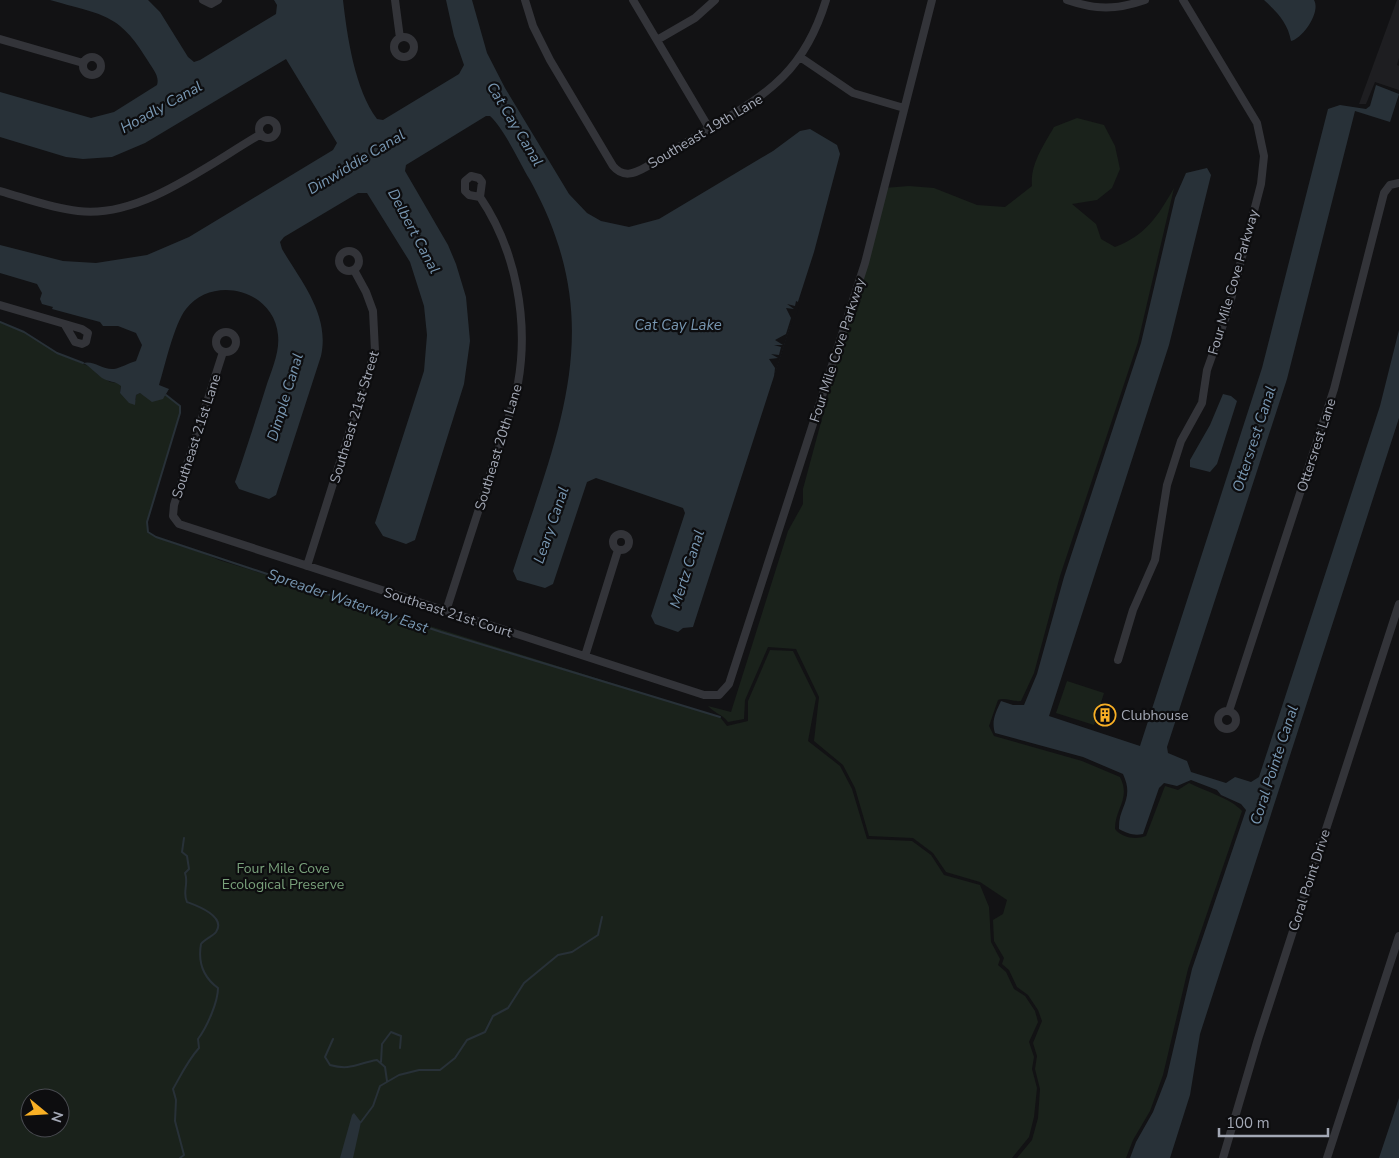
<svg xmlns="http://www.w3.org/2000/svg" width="1399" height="1158" font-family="'Nunito Sans',sans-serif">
<rect width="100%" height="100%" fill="#121214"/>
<path fill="#1e1e21" d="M 1397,0 L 1399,0 L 1399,58 L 1397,65 L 1399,66 L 1399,90 L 1375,82 L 1366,104 L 1359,104 Z"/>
<path fill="#1a221b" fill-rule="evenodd" d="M 1077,118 L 1104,125 L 1115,146 L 1120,169 L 1112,188 L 1097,200 L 1072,204 L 1096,224 L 1101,239 L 1115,247 C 1146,235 1158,216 1174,188 L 1138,342 L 1060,576 L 1034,673 L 1021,701 C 1014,702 1004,697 998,700 L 989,726 L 994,736 L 1082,761 L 1120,777 C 1131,799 1115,808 1115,829 C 1122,838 1136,840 1146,836 L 1165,786 L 1178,790 L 1189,783 C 1203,790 1232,799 1242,811 L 1188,969 L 1163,1075 L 1150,1111 L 1133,1140 L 1126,1158 L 1017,1158 L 1032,1140 L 1038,1118 L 1040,1089 L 1035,1069 L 1037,1056 L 1033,1043 L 1042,1021 L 1038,1010 L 1028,995 L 1017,987 L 1009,970 L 1002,964 L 1004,958 L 994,941 L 993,920 L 1003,914 L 1007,900 L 980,882 L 946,872 L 933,853 L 913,838 L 869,836 L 855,788 L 843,765 L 814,741 L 819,697 L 796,649 L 768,647 L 745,700 L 744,719 L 728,722 C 722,714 714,713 708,706 L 731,712 L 788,531 L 803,504 L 803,489 L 884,188 L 909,186 L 934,188 L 977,205 L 1005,207 L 1032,186 C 1030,164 1044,145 1054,127 Z
M 0,322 L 24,332 L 57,353 L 93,368 L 97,374 L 110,382 L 118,383 L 121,385 L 120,393 L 136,400 L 136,395 L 140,393 L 163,398 L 166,395 L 180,406 L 180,413 L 147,522 L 148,532 C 169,545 196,549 219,560 L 720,717 L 727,726 L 748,721 L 748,701 L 770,650 L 793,651 L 816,698 L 808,741 L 840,766 L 852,789 L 867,839 L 912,841 L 931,855 L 944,875 L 980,885 L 989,907 L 991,942 L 1000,959 L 998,965 L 1006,972 L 1014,989 L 1025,996 L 1035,1011 L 1038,1022 L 1029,1042 L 1034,1057 L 1032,1069 L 1037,1088 L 1034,1117 L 1029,1137 L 1012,1158 L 0,1158 ZM 30,1098 L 60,1098 L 60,1128 L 30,1128 Z
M 1067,681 L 1104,693 L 1094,725 L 1056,713 Z"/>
<path fill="#283138" d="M 50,0 L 148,0 L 160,12 L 188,57 L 194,62 L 200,60 L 276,14 L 277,5 L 274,0 L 343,0 C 347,36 355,90 377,119 L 383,120 L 459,74 L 464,65 L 454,36 L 446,0 L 472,0 L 487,53 L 505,88 L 569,194 L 587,213 L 601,221 L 629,227 L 659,219 L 773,151 L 800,131 L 810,129 L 837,145 L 840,154 L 814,252 L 693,627 L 683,628 L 678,632 L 655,624 L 651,616 L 685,513 L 683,508 L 596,478 L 587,482 L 553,584 L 545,588 L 517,580 L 513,571 C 559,428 610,325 530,180 C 519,162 505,130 490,116 L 486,116 L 406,165 L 405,171 L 448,245 L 456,264 L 466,297 L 470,341 L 464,384 L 415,540 L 406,544 L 383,536 L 375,523 L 424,371 L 427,335 L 424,306 L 410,262 L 367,193 L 358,193 L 284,237 L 280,242 L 282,249 C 302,283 330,315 321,356 L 276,495 L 269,499 L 239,489 L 235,482 C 246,450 256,419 266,387 C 271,371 280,353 278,335 C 274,290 213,274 186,309 C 174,324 165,366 159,385 L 169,389 L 163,399 L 152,402 L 140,393 L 136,395 L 135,405 L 129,403 L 120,393 L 121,386 C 116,381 108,382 102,378 C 95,373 91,367 83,363 C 94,360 102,370 114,369 C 121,368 128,363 136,361 L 142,345 L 136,333 L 118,326 L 103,326 L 100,322 L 52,309 L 53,307 L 42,304 L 40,299 L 42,293 L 37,284 L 0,273 L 0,245 L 63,261 L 96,263 L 147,255 L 189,237 L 333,150 L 337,143 L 286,59 L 145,143 L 112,157 L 83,159 L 66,157 L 0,137 L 0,92 L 91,118 L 114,112 L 157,85 C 160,76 152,68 148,61 C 119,12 101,15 50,0 Z
M 1264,0 L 1314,0 C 1321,12 1303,38 1291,41 C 1288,23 1277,12 1264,0 Z
M 1376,85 L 1399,94 L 1390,122 L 1355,111 L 1287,379 L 1167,747 L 1168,753 L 1187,761 L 1191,772 L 1226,783 L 1235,777 L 1251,782 L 1259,777 L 1380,406 L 1399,330 L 1399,418 L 1200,1034 L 1190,1095 L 1170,1158 L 1130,1158 L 1136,1142 L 1153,1112 L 1167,1076 L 1192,969 L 1246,810 L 1241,804 L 1221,795 L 1217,790 L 1191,780 L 1177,786 L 1164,783 L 1159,788 L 1143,834 C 1133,836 1127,833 1119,829 C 1118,806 1135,800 1123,774 L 1083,757 L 995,733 C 991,721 996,712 1001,701 L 1013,705 L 1024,705 L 1037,674 L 1064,577 L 1141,343 L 1175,198 L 1186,173 L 1207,168 L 1211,175 L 1169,345 L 1049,716 L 1140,746 L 1262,368 L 1328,109 L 1340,105 L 1366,109 L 1370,106 Z
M 1223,394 L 1231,396 L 1237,401 L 1217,464 L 1210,472 L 1190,467 L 1190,460 L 1210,425 Z
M 1399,1098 L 1399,1158 L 1379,1158 Z
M 354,1113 L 361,1122 L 353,1158 L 340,1158 L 352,1115 Z"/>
<path fill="#121214" d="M 796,301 L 800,303 L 797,313 L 790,327 L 774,377 L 775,368 L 769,359 L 778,358 L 771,354 L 779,355 L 781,347 L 774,345 L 783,345 L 775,340 L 786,334 L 791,318 L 786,308 L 794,309 L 787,304 L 795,306 Z"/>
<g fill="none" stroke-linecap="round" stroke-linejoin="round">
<path stroke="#283138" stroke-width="2" d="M 0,322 L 24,332 L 57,353 L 83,363
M 166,395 L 180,406 L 180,413 L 147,522 L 148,532 L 156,537 L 441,632 L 720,717
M 333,1039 L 325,1057 L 330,1065 C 351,1071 358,1063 377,1060 L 385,1067 L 387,1081
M 381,1062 L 382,1044 L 391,1032 L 401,1036 L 400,1048
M 361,1122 L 373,1106 L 380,1086 L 399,1075 L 419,1070 L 440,1070 L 455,1058 L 467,1040 L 485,1032 L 493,1016 L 508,1008 L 524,983 L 558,955 L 572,952 L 598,935 L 602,917
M 180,1158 L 184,1155 L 175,1121 L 176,1100 L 173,1089 C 181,1075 188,1060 199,1048 L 198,1039 C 207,1027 218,1002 218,988 C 203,977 198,961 201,944 C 205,939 213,936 216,932 C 227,916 195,905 187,902 C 182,892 189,884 185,873 L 189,869 L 187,856 L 182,852 L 184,838"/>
<path stroke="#333439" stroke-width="8" d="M 203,0 L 211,4 L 218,0
M 395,0 L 400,38
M 525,0 L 533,26 L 550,60 L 613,166 C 623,178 634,174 646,167 C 668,154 690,140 712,127 C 771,92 805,69 826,0
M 633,0 L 709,128
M 1067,0 C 1096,10 1116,10 1145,0
M394 47a10 10 0 1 1 20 0a10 10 0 1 1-20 0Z
M 0,39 L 83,63
M 657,40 L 695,18 L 715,0
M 800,57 L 853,93 L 904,108
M83 66a9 9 0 1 1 18 0a9 9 0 1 1-18 0Z
M259 129a9 9 0 1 1 18 0a9 9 0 1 1-18 0Z
M 471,176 L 479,178 L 482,182 L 480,197 L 469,195 L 465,191 L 465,181 Z
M 0,191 C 25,198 51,208 78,211 C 140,219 209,164 261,134
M339 261a10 10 0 1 1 20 0a10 10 0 1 1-20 0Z
M 0,305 L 82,329 L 88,333 L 86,342 L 82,344 L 75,342 L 65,325
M216 342a10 10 0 1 1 20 0a10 10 0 1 1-20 0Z
M 223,352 L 174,505 L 173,516 L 179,524 L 704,695 L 719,695 L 729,684 L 865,263 L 932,0
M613 542a8 8 0 1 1 16 0a8 8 0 1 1-16 0Z
M 307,566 L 375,351 L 373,311 L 366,292 L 354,270
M 446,611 C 460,568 474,524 488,481 C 498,448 511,416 518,383 C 529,321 516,250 480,197
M 585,656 L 618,550
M 1118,660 L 1133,610 L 1155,560 L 1167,485 L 1181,441 L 1202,403 L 1207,370 L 1228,311 L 1261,184 L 1264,156 L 1257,123 L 1183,0
M1218 720a9 9 0 1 1 18 0a9 9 0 1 1-18 0Z
M 1229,711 L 1334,389 L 1384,193 L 1390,185 L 1399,183
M 1223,1158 L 1258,1039 L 1399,604
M 1327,1158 L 1399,936"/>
</g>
<defs>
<g id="building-ring" transform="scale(1.125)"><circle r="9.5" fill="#0d0d0f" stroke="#f9b025" stroke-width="1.5"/><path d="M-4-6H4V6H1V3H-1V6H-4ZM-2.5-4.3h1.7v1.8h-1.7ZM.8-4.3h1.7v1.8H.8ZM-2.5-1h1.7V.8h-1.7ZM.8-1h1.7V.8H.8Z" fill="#f9b025"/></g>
</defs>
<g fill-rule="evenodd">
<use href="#building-ring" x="1105" y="715"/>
</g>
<g text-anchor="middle" stroke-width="4.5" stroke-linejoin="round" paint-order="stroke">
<g font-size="14" fill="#a3a8b5" stroke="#0d0d0f">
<text transform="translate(705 131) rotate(-31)" y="5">Southeast 19th Lane</text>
<text transform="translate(1233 282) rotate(-74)" y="5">Four Mile Cove Parkway</text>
<text transform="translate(837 350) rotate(-72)" y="5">Four Mile Cove Parkway</text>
<text transform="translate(354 417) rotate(-73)" y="5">Southeast 21st Street</text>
<text transform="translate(196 436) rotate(-72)" y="5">Southeast 21st Lane</text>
<text transform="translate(1316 445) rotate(-72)" y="5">Ottersrest Lane</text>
<text transform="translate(498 447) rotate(-73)" y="5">Southeast 20th Lane</text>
<text transform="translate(448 612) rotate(18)" y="5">Southeast 21st Court</text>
<text transform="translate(1309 880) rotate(-72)" y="5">Coral Point Drive</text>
</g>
<g font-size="14" fill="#a3a8b5" stroke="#0d0d0f" text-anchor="start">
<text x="1121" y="720">Clubhouse</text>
</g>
<g font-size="14" fill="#79a17b" stroke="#0d0d0f">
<text x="283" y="873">Four Mile Cove<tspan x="283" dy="16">Ecological Preserve</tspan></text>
</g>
<g font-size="15" font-style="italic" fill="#7897b2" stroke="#0d0d0f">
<text transform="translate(161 107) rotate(-29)" y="5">Hoadly Canal</text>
<text transform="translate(515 124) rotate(59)" y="5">Cat Cay Canal</text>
<text transform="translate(356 162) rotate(-31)" y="5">Dinwiddie Canal</text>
<text transform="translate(414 231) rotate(62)" y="5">Delbert Canal</text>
<text x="678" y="330">Cat Cay Lake</text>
<text transform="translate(285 397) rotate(-73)" y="5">Dimple Canal</text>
<text transform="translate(1254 439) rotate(-72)" y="5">Ottersrest Canal</text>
<text transform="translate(551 525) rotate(-71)" y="5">Leary Canal</text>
<text transform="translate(687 569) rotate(-72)" y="5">Mertz Canal</text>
<text transform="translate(348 601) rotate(19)" y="5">Spreader Waterway East</text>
<text transform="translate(1274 765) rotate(-72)" y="5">Coral Pointe Canal</text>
</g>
</g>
<g transform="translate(45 1113) rotate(108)"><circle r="24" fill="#0d0d0f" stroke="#494b51"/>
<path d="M0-4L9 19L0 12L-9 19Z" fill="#f9b025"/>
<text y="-8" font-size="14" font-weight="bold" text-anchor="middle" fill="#a3a8b5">N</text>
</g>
<path d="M1219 1128v8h109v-8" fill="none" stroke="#a3a8b5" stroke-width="2.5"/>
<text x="1226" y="1128" font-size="15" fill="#a3a8b5" stroke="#0d0d0f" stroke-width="4" paint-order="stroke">100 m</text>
</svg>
